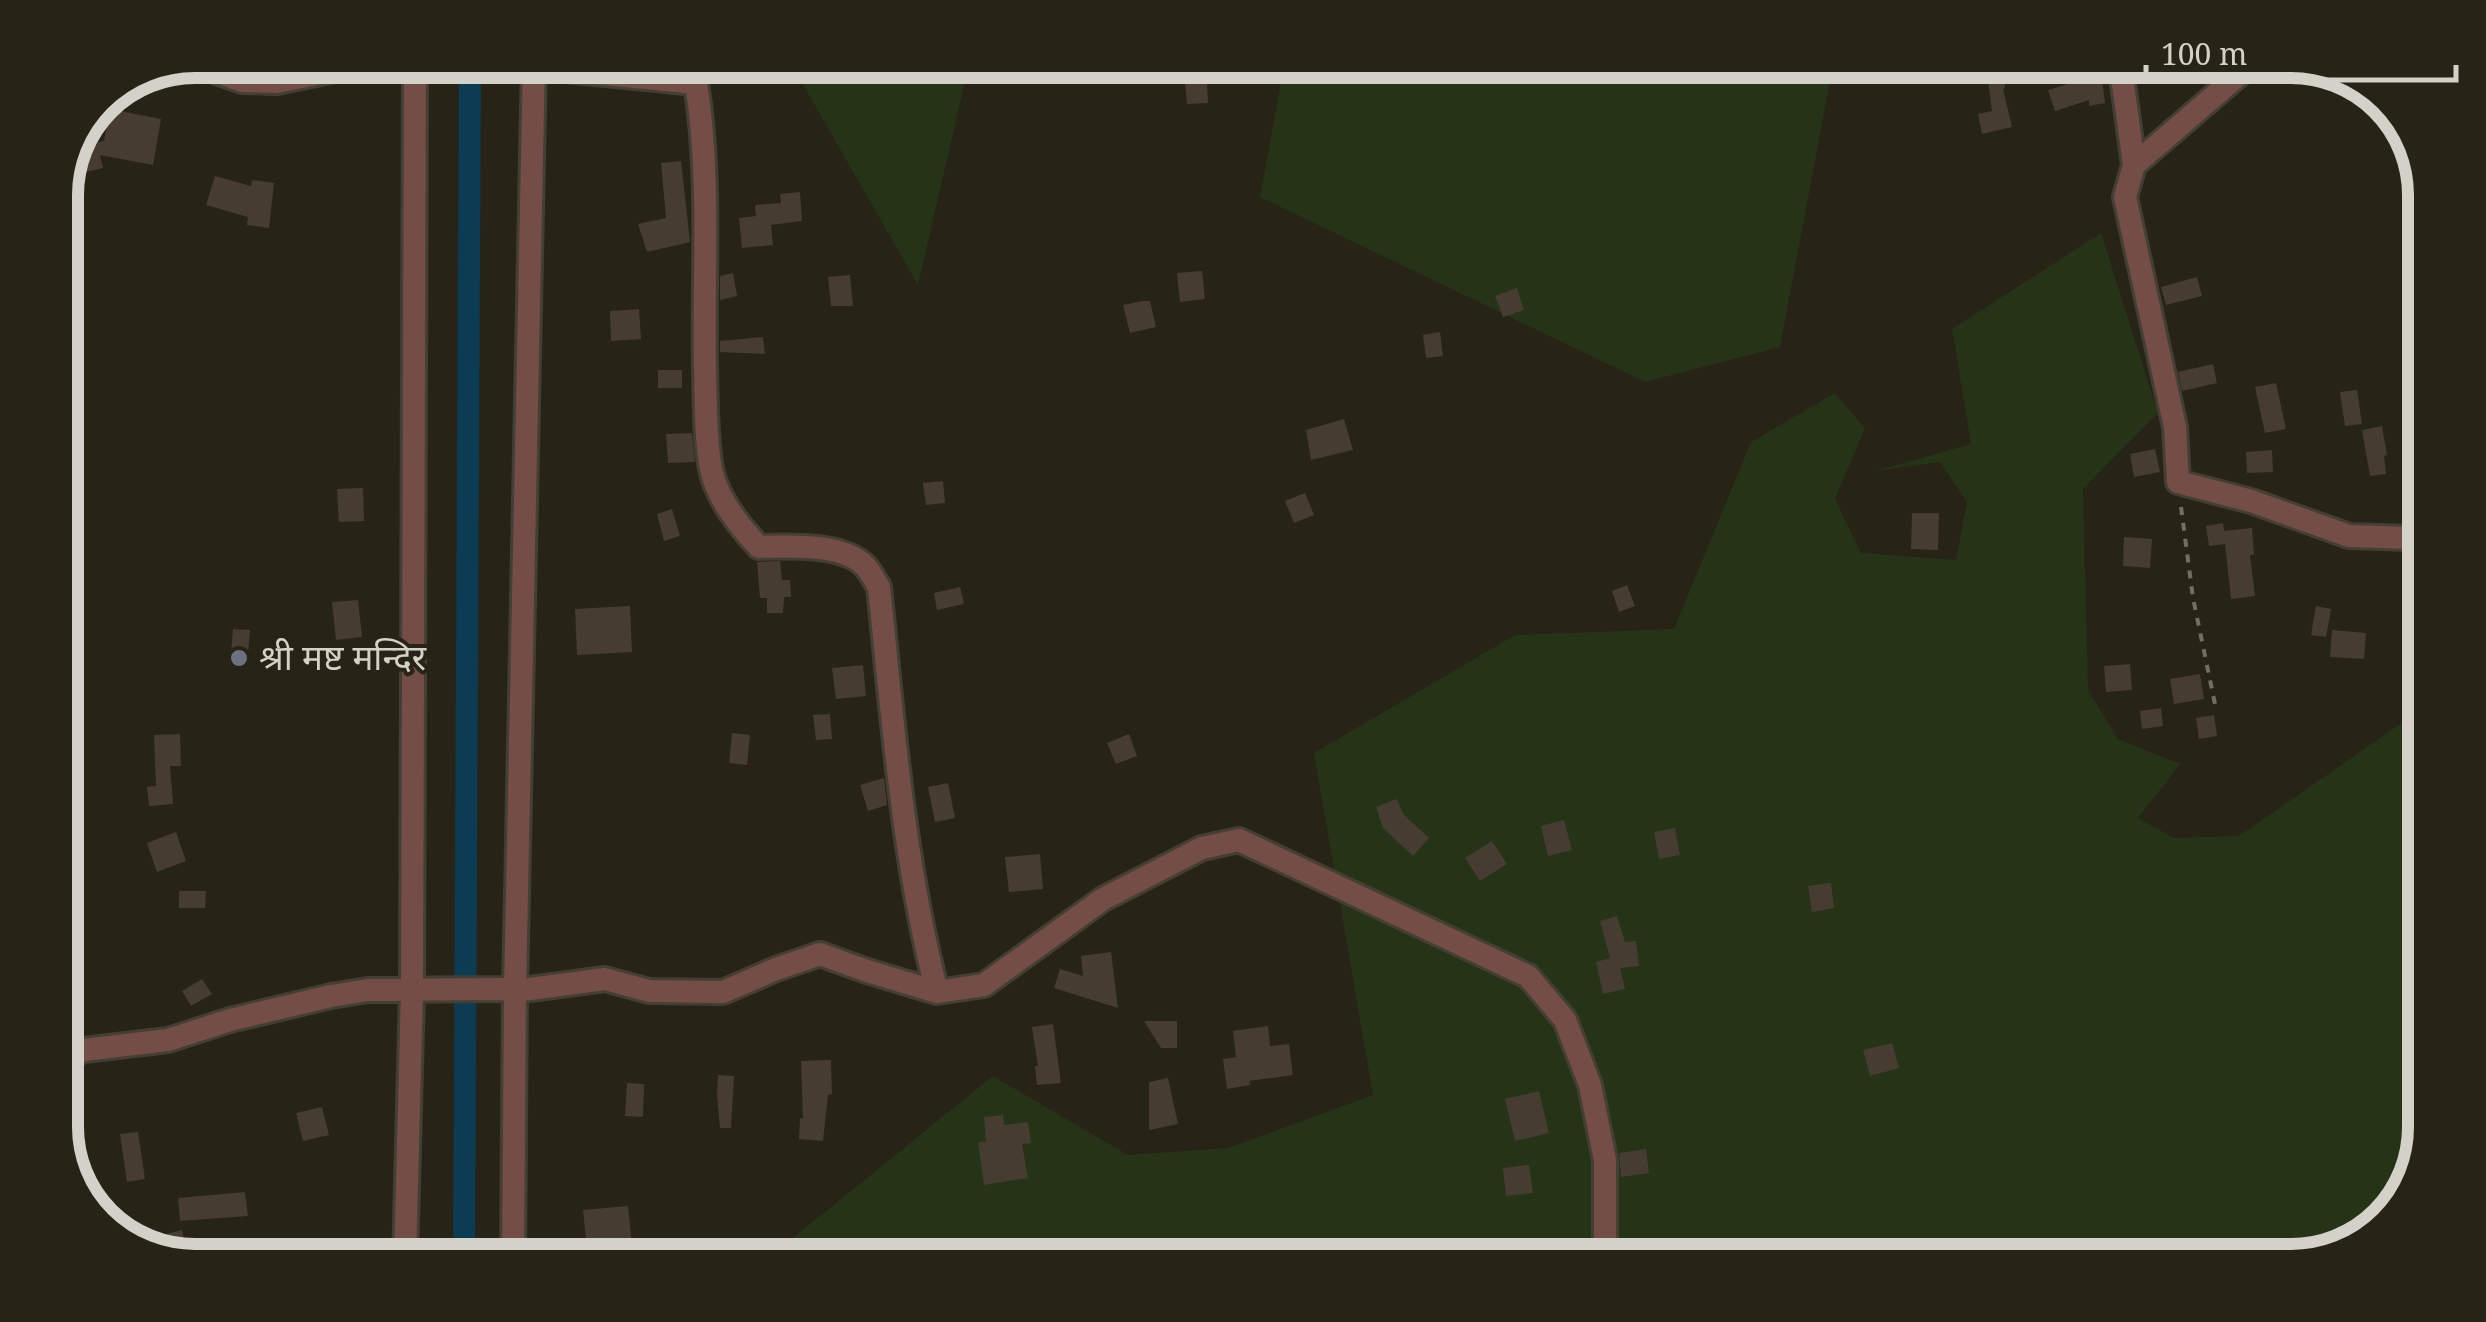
<svg xmlns="http://www.w3.org/2000/svg" width="2486" height="1322" font-family="'Noto Serif','Noto Sans Devanagari',serif">
<rect width="100%" height="100%" fill="#272317"/>
<path fill="#253417" d="M 789,60 L 970,60 L 918,285 Z
M 1285,60 L 1841,60 L 1830,81 L 1780,347 L 1645,382 L 1260,197 Z
M 2101,233 L 2158,413 L 2083,489 L 2088,690 L 2118,739 L 2180,764 L 2138,818 L 2174,838 L 2239,836 L 2426,706 L 2426,1128 L 2412,1188 L 2359,1244 L 2292,1262 L 767,1262 L 768,1258 L 993,1076 L 1128,1155 L 1228,1148 L 1373,1095 L 1314,753 L 1515,635 L 1674,629 L 1751,442 L 1835,393 L 1865,428 L 1835,499 L 1861,553 L 1956,560 L 1967,502 L 1940,462 L 1875,471 L 1971,444 L 1952,329 Z"/>
<g fill="none" stroke-linecap="round" stroke-linejoin="round">
<path stroke="#0b3c53" stroke-width="22" d="M 464,1262 L 470,60"/>
</g>
<path fill="#473c32" d="M 2075,60 L 2093,60 L 2096,81 L 2102,80 L 2105,103 L 2089,106 L 2089,100 L 2055,111 L 2048,90 L 2078,81 Z
M 1998,62 L 2000,71 L 2003,71 L 2005,88 L 2003,89 L 2012,127 L 1982,134 L 1978,114 L 1992,111 L 1986,64 Z
M 1207,82 L 1208,103 L 1187,104 L 1185,83 Z
M 110,109 L 161,119 L 153,165 L 100,155 L 103,168 L 86,172 L 81,152 L 76,151 L 78,147 L 104,141 Z
M 681,161 L 690,242 L 647,252 L 638,224 L 666,218 L 661,163 Z
M 215,176 L 251,186 L 252,180 L 274,183 L 269,228 L 247,225 L 248,217 L 206,205 Z
M 800,192 L 802,221 L 771,225 L 773,245 L 742,248 L 739,218 L 756,216 L 755,205 L 781,203 L 780,194 Z
M 1202,271 L 1205,299 L 1180,302 L 1177,273 Z
M 733,273 L 737,296 L 720,300 L 720,276 Z
M 850,275 L 853,306 L 831,306 L 828,277 Z
M 2197,277 L 2202,296 L 2166,305 L 2161,287 Z
M 1517,288 L 1524,310 L 1503,317 L 1495,296 Z
M 1143,301 L 1150,301 L 1156,327 L 1130,333 L 1123,305 Z
M 639,309 L 641,339 L 611,341 L 610,311 Z
M 1440,332 L 1443,356 L 1426,358 L 1423,335 Z
M 763,337 L 765,354 L 720,352 L 720,341 Z
M 2213,364 L 2217,383 L 2182,391 L 2178,372 Z
M 658,370 L 682,370 L 682,388 L 658,388 Z
M 2276,383 L 2286,429 L 2265,433 L 2255,387 Z
M 2357,390 L 2362,424 L 2345,426 L 2340,392 Z
M 1344,419 L 1353,450 L 1311,460 L 1306,430 Z
M 2382,426 L 2387,455 L 2384,456 L 2386,474 L 2370,476 L 2362,430 Z
M 692,433 L 695,462 L 668,463 L 666,434 Z
M 2155,449 L 2160,472 L 2134,477 L 2130,454 Z
M 2272,450 L 2273,472 L 2247,473 L 2246,452 Z
M 943,481 L 945,503 L 926,505 L 923,483 Z
M 363,488 L 364,521 L 339,522 L 337,489 Z
M 1305,493 L 1314,515 L 1294,523 L 1285,501 Z
M 672,509 L 680,536 L 664,541 L 657,514 Z
M 1912,513 L 1939,513 L 1938,550 L 1911,549 Z
M 2223,523 L 2224,531 L 2252,528 L 2254,555 L 2250,555 L 2255,596 L 2231,599 L 2225,544 L 2209,546 L 2206,526 Z
M 2124,537 L 2152,539 L 2150,568 L 2123,566 Z
M 780,561 L 782,580 L 790,580 L 791,597 L 784,597 L 783,613 L 767,613 L 767,598 L 760,598 L 757,562 Z
M 1627,585 L 1635,606 L 1619,612 L 1612,591 Z
M 960,587 L 964,604 L 937,610 L 934,593 Z
M 358,600 L 362,637 L 336,640 L 332,602 Z
M 630,606 L 632,652 L 577,655 L 575,609 Z
M 2316,606 L 2331,609 L 2326,637 L 2311,635 Z
M 233,629 L 250,630 L 248,654 L 231,653 Z
M 2332,630 L 2366,633 L 2364,659 L 2330,657 Z
M 2130,664 L 2132,690 L 2106,692 L 2104,666 Z
M 863,665 L 866,696 L 836,699 L 832,668 Z
M 2200,674 L 2204,699 L 2174,704 L 2170,679 Z
M 2161,708 L 2163,726 L 2142,729 L 2140,711 Z
M 830,714 L 832,739 L 816,740 L 813,715 Z
M 2214,715 L 2217,736 L 2199,739 L 2196,718 Z
M 732,733 L 750,735 L 747,765 L 729,763 Z
M 180,734 L 181,766 L 170,766 L 173,804 L 149,806 L 147,787 L 156,786 L 154,735 Z
M 1129,734 L 1137,756 L 1116,764 L 1107,743 Z
M 884,778 L 887,805 L 868,811 L 860,785 Z
M 948,783 L 955,818 L 935,822 L 928,787 Z
M 1397,799 L 1403,814 L 1429,838 L 1413,856 L 1383,828 L 1376,807 Z
M 1564,820 L 1572,850 L 1548,856 L 1541,826 Z
M 1675,828 L 1680,855 L 1659,859 L 1654,832 Z
M 176,832 L 186,861 L 157,872 L 147,843 Z
M 1492,841 L 1507,864 L 1480,881 L 1465,858 Z
M 1040,854 L 1043,889 L 1009,892 L 1005,857 Z
M 1831,883 L 1834,908 L 1812,912 L 1808,886 Z
M 179,891 L 206,891 L 205,908 L 179,908 Z
M 1617,916 L 1625,942 L 1636,941 L 1639,966 L 1620,968 L 1625,989 L 1603,994 L 1596,962 L 1610,958 L 1600,921 Z
M 1111,952 L 1118,1008 L 1054,988 L 1060,969 L 1083,976 L 1081,956 Z
M 202,979 L 212,994 L 191,1006 L 182,991 Z
M 1144,1021 L 1177,1021 L 1177,1048 L 1161,1048 Z
M 1053,1024 L 1061,1083 L 1037,1085 L 1035,1066 L 1038,1066 L 1032,1027 Z
M 1268,1026 L 1270,1046 L 1289,1044 L 1293,1075 L 1249,1081 L 1250,1085 L 1227,1089 L 1223,1059 L 1236,1057 L 1233,1031 Z
M 1892,1043 L 1899,1068 L 1870,1076 L 1863,1050 Z
M 831,1060 L 832,1094 L 828,1095 L 823,1141 L 799,1139 L 800,1118 L 803,1119 L 801,1061 Z
M 718,1075 L 734,1076 L 731,1128 L 720,1128 L 717,1094 Z
M 1168,1078 L 1178,1124 L 1149,1130 L 1149,1082 Z
M 627,1083 L 644,1084 L 643,1117 L 625,1116 Z
M 1539,1091 L 1549,1133 L 1515,1141 L 1505,1099 Z
M 322,1107 L 329,1135 L 303,1141 L 296,1113 Z
M 1003,1115 L 1004,1125 L 1028,1122 L 1031,1143 L 1022,1144 L 1028,1178 L 984,1185 L 978,1142 L 986,1142 L 984,1117 Z
M 138,1132 L 145,1179 L 127,1182 L 120,1134 Z
M 1646,1149 L 1649,1173 L 1621,1177 L 1619,1153 Z
M 1529,1165 L 1533,1193 L 1506,1196 L 1503,1168 Z
M 245,1192 L 248,1216 L 180,1221 L 178,1198 Z
M 628,1206 L 632,1244 L 587,1249 L 583,1210 Z
M 182,1230 L 187,1254 L 173,1257 L 166,1255 L 162,1235 Z"/>
<g fill="none" stroke-linecap="round" stroke-linejoin="round">
<g stroke="#433f33" stroke-width="28">
<path id="street" d="M 196,60 L 203,67 L 242,81 L 277,82 L 359,65 L 408,60
M 416,60 L 429,70 L 512,70 L 535,67 L 696,83 C 711,177 703,274 705,369 C 706,401 705,437 711,469 C 717,499 739,526 759,547 C 789,546 844,543 866,567 C 871,573 875,581 879,587 C 893,722 903,860 937,992
M 2116,60 L 2123,84 L 2134,165 L 2125,197 L 2175,427 L 2178,482 L 2251,501 L 2349,536 L 2410,538 L 2426,526
M 2134,165 L 2256,60
M 60,1060 L 84,1050 L 168,1040 L 230,1020 L 331,996 L 368,990 L 503,989 L 515,991 L 605,979 L 649,991 L 723,992 L 776,969 L 820,954 L 867,971 L 937,992 L 984,985 L 1103,899 L 1202,848 L 1239,840 L 1528,976 L 1565,1020 L 1590,1085 L 1605,1160 L 1605,1262
M 405,1262 L 412,991 L 415,60
M 513,1262 L 515,991 L 534,60"/>
</g>
<path stroke="#726e64" stroke-width="4" stroke-dasharray="8 8" stroke-linecap="butt" d="M 2181,507 L 2193,598 L 2216,709"/>
<use href="#street" stroke="#754d47" stroke-width="22"/>
</g>
<circle fill="#6b7280" stroke="#272317" stroke-width="4" cx="239" cy="658" r="10"/>
<g text-anchor="middle" stroke-width="8" stroke-linejoin="round" paint-order="stroke">
<g font-size="35" fill="#d4d1c9" stroke="#272317" text-anchor="start">
<text x="259" y="670">श्री मष्ट मन्दिर</text>
</g>
</g>
<path d="M0 0H2486V1322H0ZM195 78H2291A117 117 0 0 1 2408 195V1127A117 117 0 0 1 2291 1244H195A117 117 0 0 1 78 1127V195A117 117 0 0 1 195 78Z" fill="#272317" fill-rule="evenodd"/>
<path fill="none" stroke="#d4d1c9" stroke-width="12" d="M195 78H2291A117 117 0 0 1 2408 195V1127A117 117 0 0 1 2291 1244H195A117 117 0 0 1 78 1127V195A117 117 0 0 1 195 78Z"/>
<path d="M2146 65v15h310v-15" fill="none" stroke="#d4d1c9" stroke-width="5"/>
<text x="2161" y="65" font-size="30" fill="#d4d1c9" stroke="#272317" stroke-width="8" paint-order="stroke">100 m</text>
</svg>
